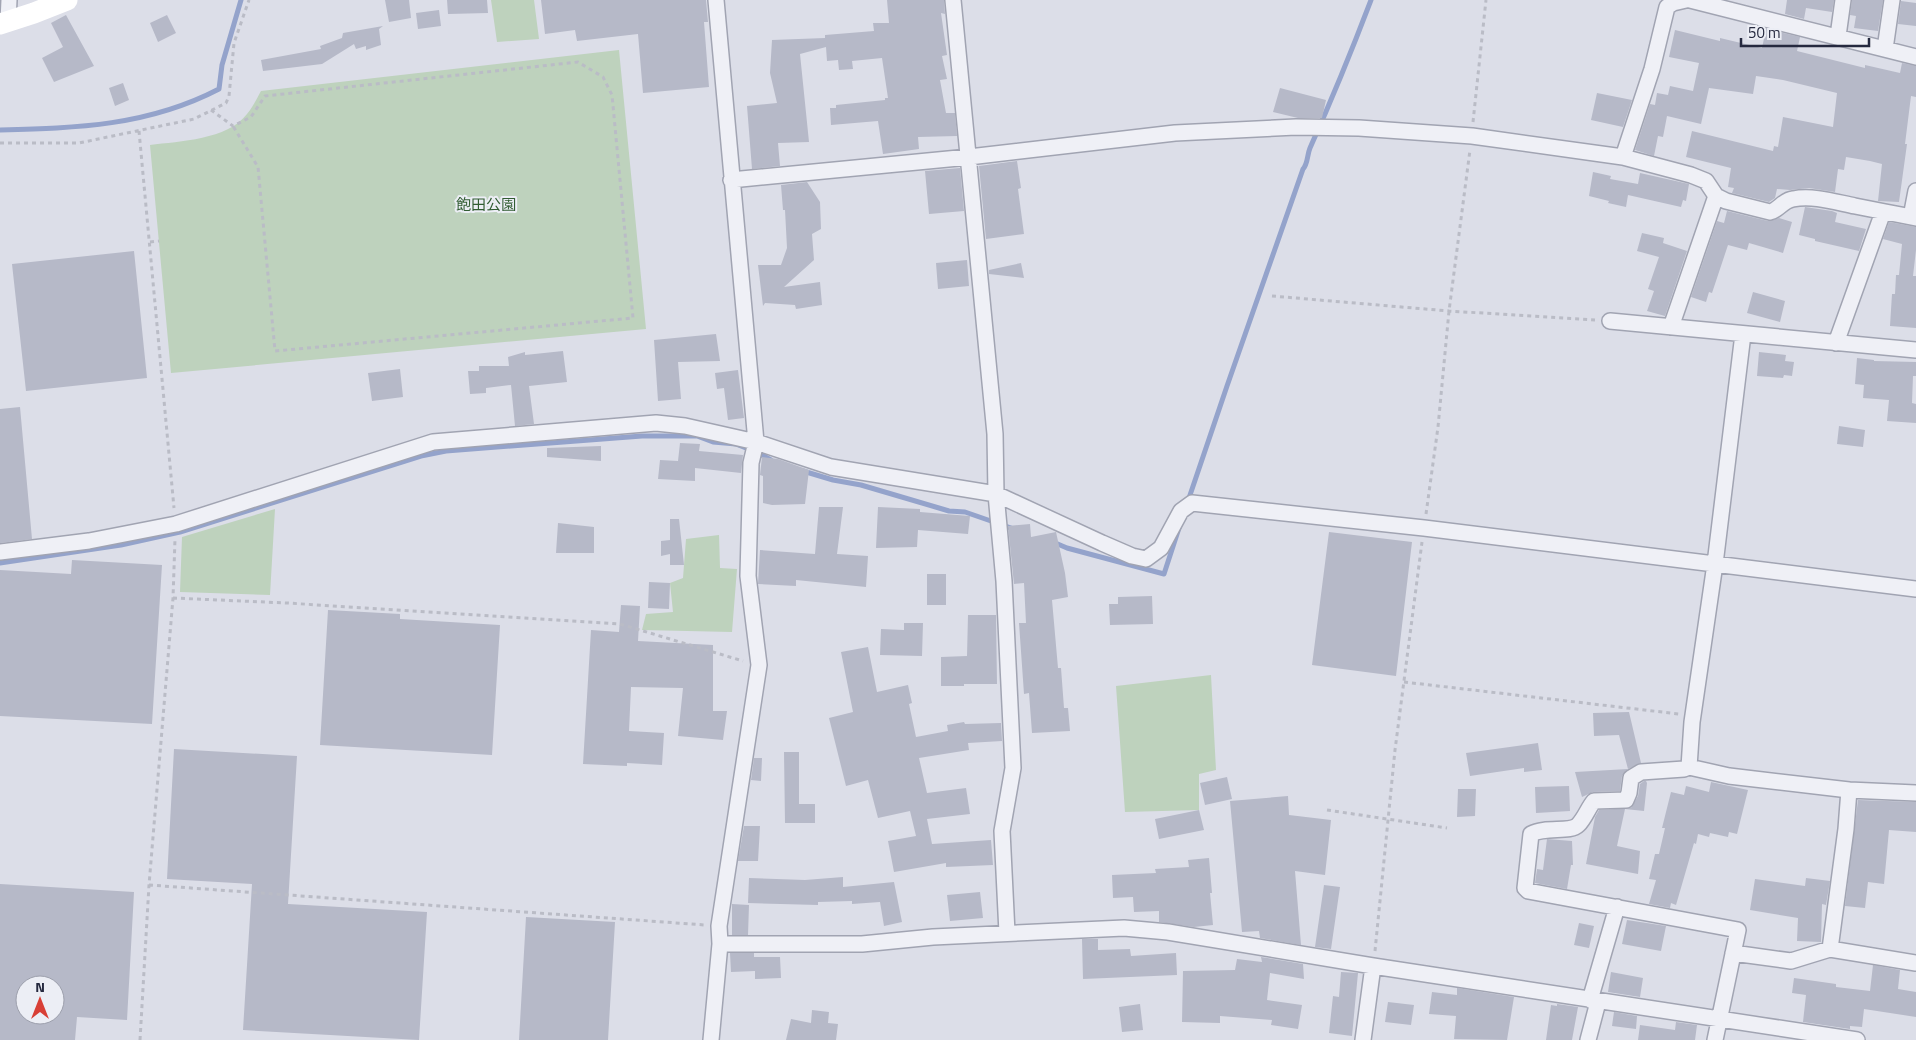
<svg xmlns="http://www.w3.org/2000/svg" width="1916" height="1040" font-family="'Titillium Web','Noto Sans JP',sans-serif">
<rect width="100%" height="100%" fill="#dcdee8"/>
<path fill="#bed2bd" d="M 491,0 L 534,0 L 539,39 L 497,42 Z
M 619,50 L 646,329 L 171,373 L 150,145 C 180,141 227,140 247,114 C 253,107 257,98 261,91 Z
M 275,509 L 270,595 L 180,592 L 182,537 Z
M 719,535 L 720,568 L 737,569 L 732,632 L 642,630 L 646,614 L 673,612 L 670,583 L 683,578 L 686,539 Z
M 1211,675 L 1216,770 L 1199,774 L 1199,810 L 1125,812 L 1116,686 Z"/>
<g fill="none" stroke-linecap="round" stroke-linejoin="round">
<path stroke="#94a3cb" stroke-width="5" d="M 0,130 C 77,128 148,126 219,89 L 222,65 L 241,0
M 803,471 L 833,480 L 861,485 L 949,511 L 965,512 L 1014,529
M 1188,501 L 1227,386 L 1303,169 C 1308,164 1307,155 1310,148 C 1332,99 1352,50 1371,0
M 1053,542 L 1067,548 L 1164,574 L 1179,528
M 0,563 L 121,545 L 180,532 L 421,456 L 446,451 L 642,436 L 697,436 L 713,442 L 736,444 L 756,452 L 771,460"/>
</g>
<path fill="#b6b9c8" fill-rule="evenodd" d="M 385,0 L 409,0 L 411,18 L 389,22 Z
M 447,0 L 487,0 L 488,13 L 448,14 Z
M 541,0 L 706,0 L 708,22 L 704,22 L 709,87 L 643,93 L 638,34 L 577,41 L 575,30 L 545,34 Z
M 887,0 L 944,0 L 945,14 L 941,13 L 947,55 L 942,56 L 947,79 L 940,80 L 946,113 L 955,113 L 957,136 L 918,137 L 919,149 L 883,154 L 878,121 L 831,125 L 830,108 L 836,108 L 836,105 L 885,100 L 885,98 L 888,98 L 882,58 L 852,61 L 853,69 L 839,70 L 838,60 L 827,61 L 826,47 L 800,54 L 809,142 L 778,143 L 780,166 L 752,169 L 747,106 L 777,103 L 770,73 L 772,40 L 825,38 L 825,35 L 874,31 L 873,23 L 889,23 Z
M 1787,0 L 1834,0 L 1832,12 L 1806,8 L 1804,19 L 1785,14 Z
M 1852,0 L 1883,0 L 1878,31 L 1854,28 L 1856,16 L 1850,15 Z
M 1901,1 L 1916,3 L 1916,26 L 1898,24 Z
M 439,10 L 441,26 L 418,29 L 416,13 Z
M 66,15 L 94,66 L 54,82 L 42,58 L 63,47 L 51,23 Z
M 167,15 L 176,33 L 158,42 L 150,23 Z
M 383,26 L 379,29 L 381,45 L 366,50 L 366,46 L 356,49 L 354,44 L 322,64 L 263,71 L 261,60 L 321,49 L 320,46 L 342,38 L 343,33 Z
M 1766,29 L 1800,37 L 1797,51 L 1865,68 L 1865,65 L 1900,73 L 1902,63 L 1916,66 L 1916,97 L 1911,96 L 1905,144 L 1907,144 L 1899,202 L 1878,201 L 1882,164 L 1870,161 L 1846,157 L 1844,170 L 1838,169 L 1835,192 L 1809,188 L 1790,190 L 1777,189 L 1775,198 L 1769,202 L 1732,193 L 1734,188 L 1728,187 L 1731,168 L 1686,157 L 1692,131 L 1773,151 L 1774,146 L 1778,147 L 1783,117 L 1833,127 L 1837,93 L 1783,80 L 1756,76 L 1753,94 L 1709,88 L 1701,124 L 1667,116 L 1663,137 L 1658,136 L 1654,156 L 1635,150 L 1650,104 L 1655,105 L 1657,93 L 1668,95 L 1670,86 L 1693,91 L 1699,63 L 1669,57 L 1675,30 L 1720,41 L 1720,38 L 1762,48 Z
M 123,83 L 129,100 L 115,106 L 109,88 Z
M 1280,88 L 1326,100 L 1322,118 L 1298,118 L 1273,112 Z
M 1597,93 L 1632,100 L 1623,127 L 1591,120 Z
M 1017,161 L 1021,188 L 1018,189 L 1024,234 L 986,239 L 979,166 Z
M 960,168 L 964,211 L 929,214 L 925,171 Z
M 1593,172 L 1611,176 L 1610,179 L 1638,184 L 1640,173 L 1689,184 L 1686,201 L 1683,200 L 1681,207 L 1628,195 L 1626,207 L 1608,203 L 1609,201 L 1589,196 Z
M 807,182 L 820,202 L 821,229 L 812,234 L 814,260 L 784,287 L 820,282 L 822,305 L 796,309 L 795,305 L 765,303 L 763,306 L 758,265 L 781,265 L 787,248 L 785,210 L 783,210 L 781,185 Z
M 1805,207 L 1832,211 L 1837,213 L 1835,222 L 1866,229 L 1859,251 L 1815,241 L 1815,239 L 1799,235 Z
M 1727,211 L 1768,221 L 1779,218 L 1792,222 L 1783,253 L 1749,243 L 1747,250 L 1728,245 L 1712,293 L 1709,292 L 1706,302 L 1691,297 L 1717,221 L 1724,223 Z
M 1889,222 L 1916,227 L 1916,250 L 1913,276 L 1916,276 L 1916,328 L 1890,326 L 1892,294 L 1895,294 L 1896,275 L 1899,275 L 1902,244 L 1883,239 Z
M 1642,233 L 1664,238 L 1663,243 L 1687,251 L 1665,316 L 1647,311 L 1654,291 L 1648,289 L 1659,257 L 1637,251 Z
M 134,251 L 147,378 L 26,391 L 12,264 Z
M 967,260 L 969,286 L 938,289 L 936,263 Z
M 1021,263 L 1024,278 L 989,274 L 989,270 Z
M 1753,292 L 1785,301 L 1780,322 L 1747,313 Z
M 716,334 L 720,361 L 678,362 L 681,399 L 658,401 L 654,340 Z
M 563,351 L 567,382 L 529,386 L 534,424 L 515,426 L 511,385 L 486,388 L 486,393 L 470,394 L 468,371 L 479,371 L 479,366 L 509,366 L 508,357 L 525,352 L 525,355 Z
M 1759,352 L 1786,355 L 1785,361 L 1794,362 L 1792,376 L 1784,375 L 1783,378 L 1757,376 Z
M 1857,358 L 1874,360 L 1874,361 L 1916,362 L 1916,376 L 1913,376 L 1912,403 L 1916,404 L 1916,423 L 1887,421 L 1889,400 L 1863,398 L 1864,385 L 1855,384 Z
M 400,369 L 403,397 L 372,401 L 368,373 Z
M 738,370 L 744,418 L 728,420 L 724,388 L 717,389 L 715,373 Z
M 20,407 L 32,539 L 0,543 L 0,409 Z
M 1839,426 L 1865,430 L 1863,447 L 1837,444 Z
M 680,443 L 700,444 L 699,451 L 743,455 L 741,473 L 695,468 L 695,481 L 658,479 L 660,460 L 678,461 Z
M 601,446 L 601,461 L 547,457 L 547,448 Z
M 762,457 L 778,459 L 809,470 L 805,504 L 772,505 L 763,503 L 763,476 L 760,475 Z
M 819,507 L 843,507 L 837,554 L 868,556 L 866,587 L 796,580 L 796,586 L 758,584 L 760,550 L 815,554 Z
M 878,507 L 920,509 L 920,512 L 970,516 L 968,534 L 918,530 L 917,547 L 876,548 Z
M 670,519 L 679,519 L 684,565 L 670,565 L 670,554 L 661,556 L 661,541 L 670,540 Z
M 558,523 L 594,527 L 594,553 L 556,553 Z
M 1030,524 L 1031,537 L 1056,532 L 1065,573 L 1068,597 L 1052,600 L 1058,668 L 1061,668 L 1064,708 L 1068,708 L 1070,731 L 1032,733 L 1029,693 L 1024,694 L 1019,623 L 1026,623 L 1024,583 L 1014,584 L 1008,526 Z
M 1329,532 L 1412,542 L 1396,676 L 1312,665 Z
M 72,560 L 162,565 L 152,724 L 0,716 L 0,570 L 71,574 Z
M 927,574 L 946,574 L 946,605 L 927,605 Z
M 649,582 L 670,583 L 669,609 L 648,608 Z
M 1152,596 L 1153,624 L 1110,625 L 1109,604 L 1118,604 L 1118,597 Z
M 621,605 L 640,606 L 638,641 L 713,645 L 713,711 L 727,711 L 723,740 L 678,736 L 683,688 L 631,687 L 629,731 L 664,733 L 662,765 L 627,763 L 627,766 L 583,764 L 591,630 L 619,632 Z
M 328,610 L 400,614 L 400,619 L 500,625 L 492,755 L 320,745 Z
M 968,615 L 996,615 L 997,684 L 964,684 L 964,686 L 941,686 L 941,657 L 967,656 Z
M 904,623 L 923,623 L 922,656 L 880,655 L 881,629 L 904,630 Z
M 868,647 L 877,692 L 908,685 L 912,703 L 909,704 L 916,737 L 948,731 L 947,725 L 964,722 L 965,724 L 1001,723 L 1002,741 L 968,743 L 969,750 L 919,758 L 927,793 L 966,788 L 970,814 L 927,819 L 932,844 L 991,840 L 993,865 L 946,867 L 946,863 L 894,872 L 888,841 L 916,836 L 910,811 L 878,818 L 868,780 L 846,786 L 829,718 L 853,712 L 841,652 Z
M 1629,712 L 1641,763 L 1628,769 L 1619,735 L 1594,736 L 1593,713 Z
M 1538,743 L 1542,770 L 1524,772 L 1524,768 L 1470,776 L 1466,753 Z
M 174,749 L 297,756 L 288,904 L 427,912 L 419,1040 L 243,1030 L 252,884 L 167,879 Z
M 784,752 L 799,752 L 799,804 L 815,804 L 815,823 L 785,823 Z
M 754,758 L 762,758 L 761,781 L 751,780 Z
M 1628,769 L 1622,776 L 1620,791 L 1593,792 L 1582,797 L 1575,772 Z
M 1227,777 L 1232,799 L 1205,805 L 1200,783 Z
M 1644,781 L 1646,781 L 1647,783 L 1644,811 L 1625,809 L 1617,846 L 1640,851 L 1638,874 L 1586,864 L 1595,817 L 1599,810 L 1631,808 L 1638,796 L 1640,784 Z
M 1711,782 L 1748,790 L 1737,834 L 1729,832 L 1728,837 L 1710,833 L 1709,837 L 1698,834 L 1696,844 L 1694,843 L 1676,905 L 1671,903 L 1670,908 L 1649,904 L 1656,880 L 1649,879 L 1655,854 L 1659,854 L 1665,828 L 1662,828 L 1671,792 L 1684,795 L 1686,786 L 1709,792 Z
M 1569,786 L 1570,811 L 1536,813 L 1535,787 Z
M 1458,789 L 1476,789 L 1475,816 L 1457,817 Z
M 1288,796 L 1289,815 L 1331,820 L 1325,875 L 1295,871 L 1301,945 L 1260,938 L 1259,931 L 1242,932 L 1230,801 Z
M 1858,800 L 1916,802 L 1916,832 L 1889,830 L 1884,884 L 1868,882 L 1865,908 L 1845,906 Z
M 1199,810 L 1204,830 L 1159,839 L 1155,819 Z
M 744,826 L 760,826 L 758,861 L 738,861 Z
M 1547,839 L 1572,841 L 1573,865 L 1571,865 L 1567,889 L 1535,883 L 1537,869 L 1543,870 Z
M 1209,858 L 1212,893 L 1210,893 L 1213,925 L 1194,927 L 1159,922 L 1159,911 L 1134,912 L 1133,897 L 1113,898 L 1112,875 L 1156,873 L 1155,869 L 1189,867 L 1188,860 Z
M 843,877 L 843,887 L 894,882 L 902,922 L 884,926 L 880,902 L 852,904 L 852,901 L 818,902 L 818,905 L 748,903 L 749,878 L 805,880 Z
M 1806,878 L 1830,881 L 1826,905 L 1822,904 L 1821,942 L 1797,941 L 1798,918 L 1750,910 L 1755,879 L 1805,886 Z
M 0,884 L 134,892 L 127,1020 L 77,1017 L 75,1040 L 0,1040 ZM 25,985 L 55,985 L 55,1015 L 25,1015 Z
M 1324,885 L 1340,887 L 1331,949 L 1315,947 Z
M 980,892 L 983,918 L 950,921 L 947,895 Z
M 732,904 L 749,905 L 748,935 L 732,935 Z
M 526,917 L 615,922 L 608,1040 L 519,1040 Z
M 1627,920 L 1666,926 L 1661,951 L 1622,944 Z
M 1579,923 L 1594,926 L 1589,948 L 1574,945 Z
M 1082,939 L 1098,939 L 1098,950 L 1130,949 L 1131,956 L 1176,953 L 1177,975 L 1083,979 Z
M 730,953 L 754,953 L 754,957 L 780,957 L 781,978 L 755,979 L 755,971 L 731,972 Z
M 1261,957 L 1303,964 L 1304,979 L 1270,973 L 1267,1000 L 1302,1005 L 1298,1029 L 1271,1025 L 1272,1020 L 1220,1016 L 1220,1023 L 1182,1022 L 1183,971 L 1235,970 L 1237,959 L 1262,962 Z
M 1873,965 L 1900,970 L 1898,989 L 1916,992 L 1916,1017 L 1864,1009 L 1862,1027 L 1850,1026 L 1850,1029 L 1803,1022 L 1806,995 L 1792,993 L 1794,978 L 1836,984 L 1836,987 L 1870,991 Z
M 1341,972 L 1358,973 L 1352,1036 L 1329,1033 L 1333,996 L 1339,997 Z
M 1611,972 L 1643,978 L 1640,997 L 1608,992 Z
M 1457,988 L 1514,997 L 1507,1040 L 1454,1039 L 1456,1016 L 1429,1014 L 1432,992 L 1457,995 Z
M 1388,1002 L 1414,1005 L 1411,1025 L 1385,1022 Z
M 1140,1004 L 1143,1030 L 1122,1032 L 1119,1007 Z
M 1557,1004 L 1578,1007 L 1572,1040 L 1546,1040 L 1551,1005 L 1557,1006 Z
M 812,1010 L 829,1012 L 828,1023 L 838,1024 L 836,1040 L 786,1040 L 791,1019 L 811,1023 Z
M 1614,1012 L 1637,1016 L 1636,1029 L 1612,1026 Z
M 1676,1022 L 1697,1025 L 1695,1040 L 1638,1040 L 1640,1025 L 1675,1030 Z"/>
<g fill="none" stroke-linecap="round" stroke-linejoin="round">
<g stroke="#a1a4b2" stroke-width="18">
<path id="minor" d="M 953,0 L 995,434 L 996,494 L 1004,581 L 1013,768 L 1002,831 L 1007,933
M 1690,0 L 1916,57
M 8,21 L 9,0
M 1838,36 L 1843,0
M 1885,49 L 1892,0
M 1623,157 L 1652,69 L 1667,7 L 1673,3 L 1686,0
M 731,180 L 969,157 L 1175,133 L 1296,127 L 1359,128 L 1472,136 L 1623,157 L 1691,175 L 1706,181 L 1716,196 L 1726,201 L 1770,212 C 1779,210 1783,200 1793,199 C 1813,195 1835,202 1855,206 C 1875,210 1896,214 1916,218
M 1911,217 L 1916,191
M 1610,321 L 1916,350
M 1671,327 L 1716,196
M 1836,343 L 1883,212
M 0,552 L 89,541 L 176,524 L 433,442 L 656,423 L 685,426 L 756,442 L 831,467 L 996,494 L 1102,543 L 1132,556 L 1146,559 L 1161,548 L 1181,511 L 1192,503 L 1424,528 L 1916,589
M 1689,767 L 1729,776 L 1849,790 L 1846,829 L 1830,949 L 1791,961 L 1733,953
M 1849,790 L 1916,793
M 720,944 L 862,944 L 933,937 L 1124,928 L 1168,932 L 1373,966 L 1857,1040
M 1830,949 L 1916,963
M 1590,1000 L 1617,907
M 711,1040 L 720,944 L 719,926 L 759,665 L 748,576 L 751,463 L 756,442 L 716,0
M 1363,1040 L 1373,966
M 1588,1040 L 1598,1002
M 1715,1040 L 1738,930 L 1528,891 L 1525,888 L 1531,834 C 1546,826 1570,833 1578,825 C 1585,818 1588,808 1594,801 L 1626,800 L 1629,793 L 1631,778 L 1641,772 L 1684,769 L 1689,767 L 1692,722 L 1715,564 L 1743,334"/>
</g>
<path stroke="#babcc6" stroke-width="3" stroke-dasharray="4 4" stroke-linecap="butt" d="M 211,110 L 233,126 L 251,117 L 265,96 L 578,62 L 603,77 L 612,95 L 633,318 L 275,351 L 258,167 L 233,126
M 1473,122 L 1486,0
M 139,131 L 174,508
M 0,143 L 79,143 L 194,119 L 226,103 L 229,96 L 234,43 L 249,0
M 150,242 L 159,241
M 1272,296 L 1449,311 L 1595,320
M 1426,514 L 1438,427 L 1449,311 L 1470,150
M 173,598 L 287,603 L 620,624 L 743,661
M 1404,682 L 1679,714
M 1327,810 L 1447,828
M 149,885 L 705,925
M 1375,951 L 1395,750 L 1422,542
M 140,1040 L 149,885 L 173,598 L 175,539"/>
<use href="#minor" stroke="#eff0f6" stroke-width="15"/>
<path stroke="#fff" stroke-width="21" d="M 0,24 L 34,13 L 67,0"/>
</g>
<g text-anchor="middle" stroke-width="4" stroke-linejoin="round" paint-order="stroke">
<g font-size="15" fill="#315c32" stroke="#eceef5">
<text x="486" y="210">飽田公園</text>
</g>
</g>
<g transform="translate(40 1000)"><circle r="24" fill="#eceef5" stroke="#9c9fac"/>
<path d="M0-4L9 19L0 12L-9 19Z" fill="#d83f36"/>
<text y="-8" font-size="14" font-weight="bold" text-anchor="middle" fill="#25293f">N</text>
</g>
<path d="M1741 38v8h128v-8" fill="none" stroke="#25293f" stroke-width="2.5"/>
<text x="1748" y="38" font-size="15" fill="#25293f" stroke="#eceef5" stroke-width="4" paint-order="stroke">50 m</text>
</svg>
